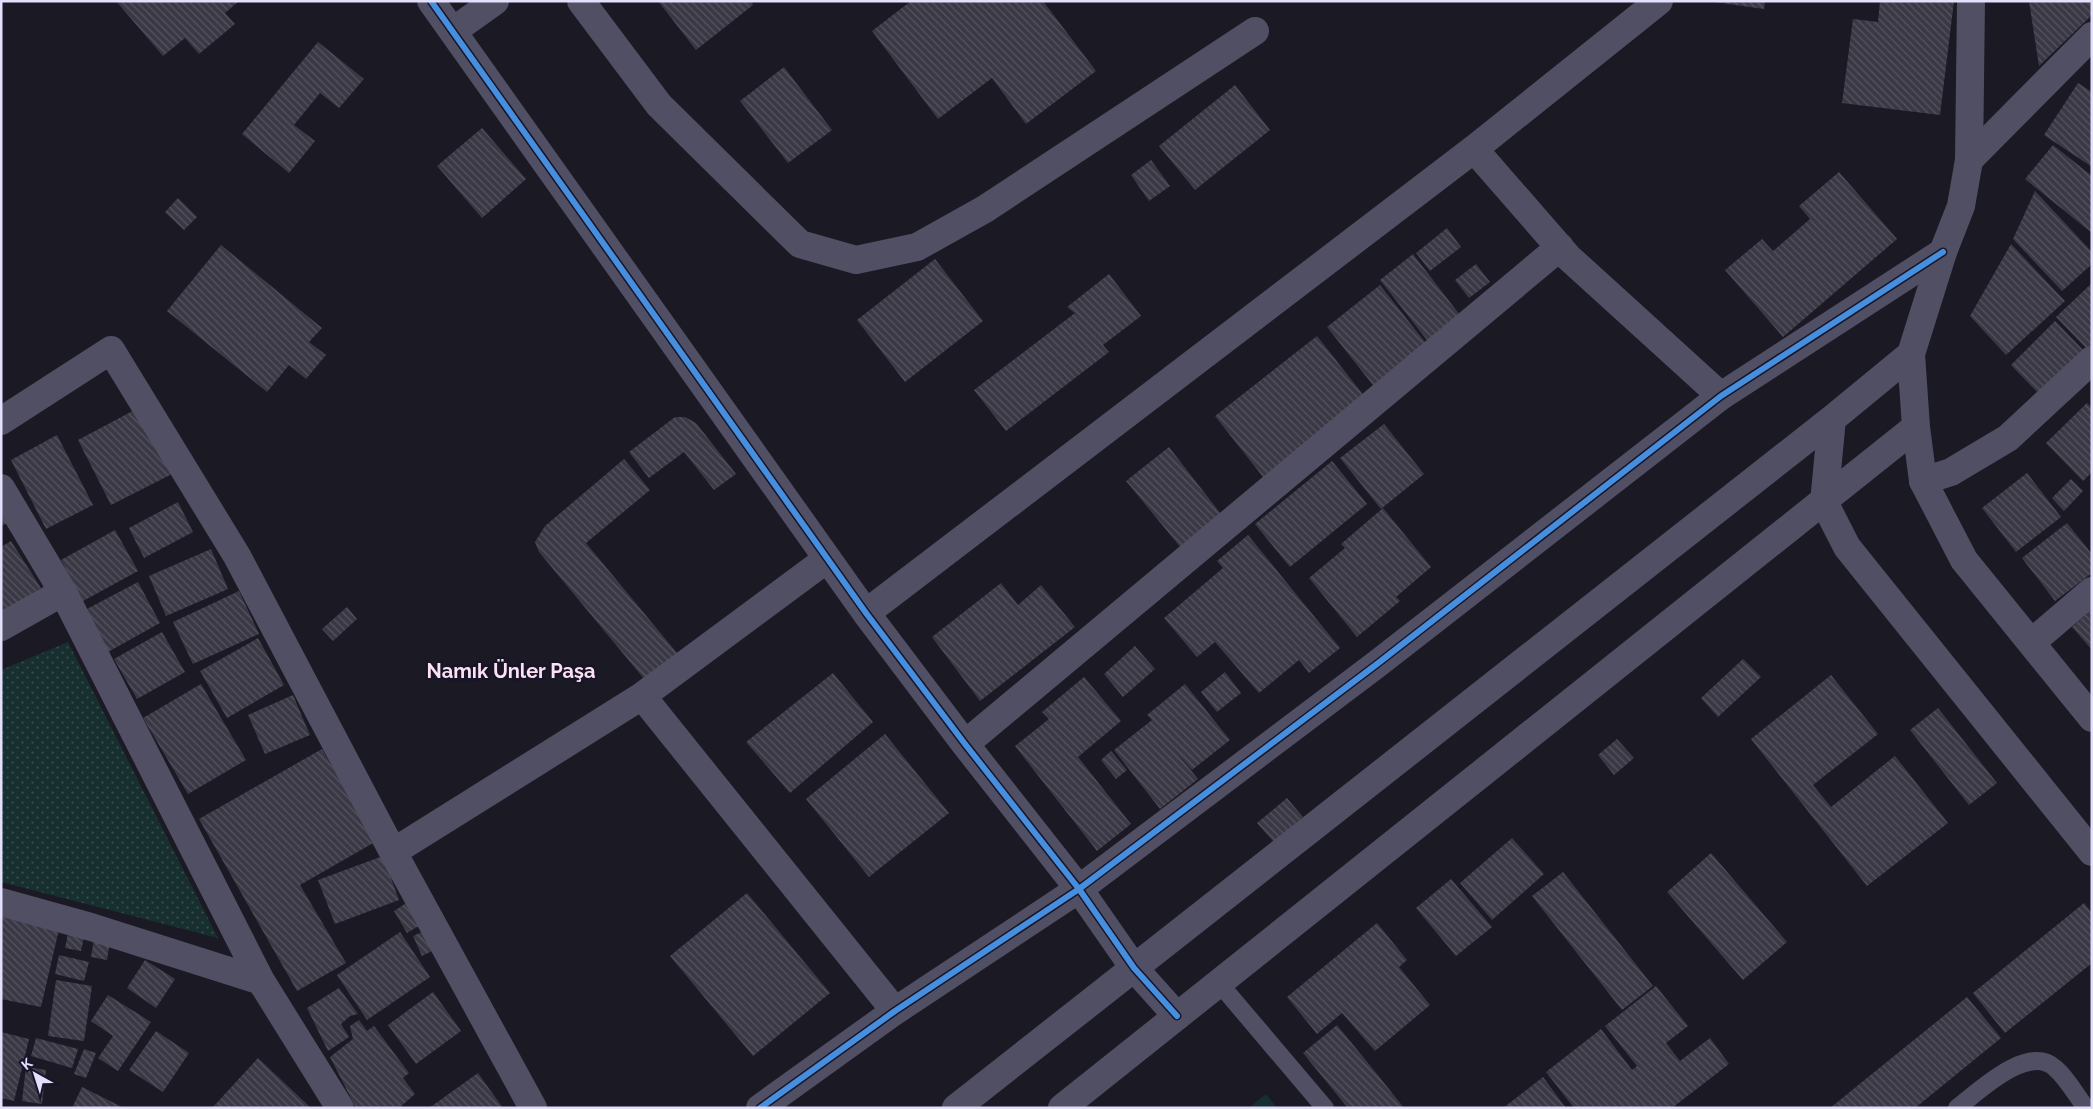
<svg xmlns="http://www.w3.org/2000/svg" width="2093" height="1109" font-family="Raleway,sans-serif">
<defs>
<pattern id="green-dots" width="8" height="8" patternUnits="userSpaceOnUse" patternTransform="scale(1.25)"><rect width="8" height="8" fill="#182f30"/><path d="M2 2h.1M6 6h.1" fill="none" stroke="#394d4f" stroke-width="1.8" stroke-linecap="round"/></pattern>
<pattern id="building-back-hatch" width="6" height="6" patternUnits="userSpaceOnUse" patternTransform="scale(1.25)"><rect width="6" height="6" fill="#3a3845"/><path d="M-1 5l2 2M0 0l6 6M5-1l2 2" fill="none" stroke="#565461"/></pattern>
</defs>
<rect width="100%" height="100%" fill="#1b1924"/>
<path fill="url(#green-dots)" d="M 68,642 L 218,938 L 1,882 L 1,670 Z"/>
<path fill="#182f30" d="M 1266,1094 L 1277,1108 L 1249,1108 Z"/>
<path fill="url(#building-back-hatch)" d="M 116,1 L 239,1 L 225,13 L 235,24 L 199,54 L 185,38 L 163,56 Z
M 658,1 L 751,1 L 753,5 L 696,50 Z
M 911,1 L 1043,1 L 1096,71 L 1026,124 L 992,78 L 938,119 L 872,31 Z
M 1707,1 L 1765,1 L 1764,9 Z
M 1880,1 L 1954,1 L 1940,115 L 1842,103 L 1853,19 L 1878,22 Z
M 2029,1 L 2092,1 L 2092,15 L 2039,66 Z
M 318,42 L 364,79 L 339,108 L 320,93 L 294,125 L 315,141 L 289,173 L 242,134 Z
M 784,67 L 832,130 L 788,163 L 740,101 Z
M 2078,83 L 2092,92 L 2092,167 L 2044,135 Z
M 1235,85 L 1270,130 L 1195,190 L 1159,146 Z
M 482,128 L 526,179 L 482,218 L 437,166 Z
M 2053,145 L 2092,176 L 2092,233 L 2025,179 Z
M 1151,160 L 1170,186 L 1149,201 L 1131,175 Z
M 1839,172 L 1897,239 L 1783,337 L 1725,270 L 1762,239 L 1773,251 L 1810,219 L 1799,206 Z
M 2035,191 L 2092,252 L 2092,264 L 2062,291 L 2013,239 Z
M 178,198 L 197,217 L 184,230 L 165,212 Z
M 1447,228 L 1461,247 L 1430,271 L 1416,253 Z
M 2011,244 L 2065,301 L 2006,355 L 1970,316 Z
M 221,245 L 322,328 L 309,342 L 326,355 L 306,379 L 289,365 L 267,392 L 167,311 Z
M 1413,254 L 1463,319 L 1430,344 L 1380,280 Z
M 935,259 L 983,321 L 905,382 L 857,320 Z
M 1476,264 L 1490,282 L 1469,298 L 1455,280 Z
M 1109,274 L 1141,316 L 1103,345 L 1109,352 L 1006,431 L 974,390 L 1075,313 L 1067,307 Z
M 2092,283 L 2092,347 L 2088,350 L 2056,317 Z
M 1380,285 L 1429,347 L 1376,389 L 1327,327 Z
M 2055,321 L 2087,354 L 2042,397 L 2011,365 Z
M 1317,336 L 1365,397 L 1263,477 L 1215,416 Z
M 2087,403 L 2092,408 L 2092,472 L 2083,481 L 2046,443 Z
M 142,406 L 176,472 L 111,505 L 78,440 Z
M 675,417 L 685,417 L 696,423 L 736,474 L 714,490 L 684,452 L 649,478 L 629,452 Z
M 1384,424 L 1424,474 L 1381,509 L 1340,458 Z
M 57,435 L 93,505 L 46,529 L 11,460 Z
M 1169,447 L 1221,514 L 1181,548 L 1126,481 Z
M 624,459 L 650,490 L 586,543 L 677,653 L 645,680 L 539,552 L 535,542 L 545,526 Z
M 1332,461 L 1367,504 L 1290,567 L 1255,524 Z
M 2027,473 L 2061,517 L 2016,552 L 1982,508 Z
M 2071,479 L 2083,491 L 2064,511 L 2052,498 Z
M 178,502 L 193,532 L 144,558 L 129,528 Z
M 1383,508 L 1431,567 L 1396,597 L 1400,601 L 1357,637 L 1309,578 L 1345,548 L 1341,544 Z
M 1,510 L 8,523 L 1,526 Z
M 2067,523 L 2092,554 L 2092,573 L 2055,601 L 2022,558 Z
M 115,530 L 138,571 L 83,601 L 61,560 Z
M 1248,535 L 1340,648 L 1309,673 L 1299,660 L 1259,693 L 1215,642 L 1197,657 L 1164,618 L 1223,568 L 1217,561 Z
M 11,541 L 41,588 L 1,614 L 1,547 Z
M 211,549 L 228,589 L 166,616 L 149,576 Z
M 138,582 L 160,623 L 108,652 L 85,610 Z
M 1001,583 L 1018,605 L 1041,585 L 1075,627 L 980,701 L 932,637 Z
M 239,591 L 259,634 L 193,664 L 173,622 Z
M 347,607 L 357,619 L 333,641 L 322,629 Z
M 2092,609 L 2092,650 L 2072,627 Z
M 162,632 L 185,672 L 137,699 L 114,659 Z
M 258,638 L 284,685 L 227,718 L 200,671 Z
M 1135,646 L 1155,669 L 1123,697 L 1104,674 Z
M 1743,659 L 1761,677 L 1718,717 L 1701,698 Z
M 1225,672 L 1241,693 L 1217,712 L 1201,692 Z
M 833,673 L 873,722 L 790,793 L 746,742 Z
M 1831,675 L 1878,734 L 1813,785 L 1831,807 L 1895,756 L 1948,823 L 1867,886 L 1751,739 Z
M 1084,677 L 1121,721 L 1078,757 L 1131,824 L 1097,851 L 1015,746 L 1049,719 L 1042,712 Z
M 201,684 L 246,760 L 188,794 L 143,718 Z
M 1185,684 L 1230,740 L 1192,770 L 1173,748 L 1198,779 L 1160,809 L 1114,750 L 1152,720 L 1147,715 Z
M 293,695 L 310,735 L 265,754 L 248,715 Z
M 1938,708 L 1997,783 L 1969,805 L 1910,730 Z
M 885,734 L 949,813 L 869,877 L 806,799 Z
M 1617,739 L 1634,758 L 1614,775 L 1598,755 Z
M 322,749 L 375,842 L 300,885 L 346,963 L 297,991 L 199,819 Z
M 1111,751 L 1127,770 L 1116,779 L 1101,760 Z
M 1287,798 L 1303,817 L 1274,842 L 1257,823 Z
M 1512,838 L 1544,874 L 1492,920 L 1460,883 Z
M 1711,853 L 1787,942 L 1743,980 L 1667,892 Z
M 383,856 L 399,900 L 335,924 L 318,880 Z
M 1563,872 L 1653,986 L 1622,1010 L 1532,896 Z
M 1451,879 L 1492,927 L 1456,956 L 1416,908 Z
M 747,893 L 830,993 L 753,1056 L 670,956 Z
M 408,902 L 422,924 L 407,933 L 394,911 Z
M 2084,903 L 2092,913 L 2092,963 L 2005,1033 L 1973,993 Z
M 1,911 L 60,925 L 41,1007 L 1,999 Z
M 1377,923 L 1407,960 L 1399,967 L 1430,1005 L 1375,1051 L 1342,1013 L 1317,1034 L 1287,997 Z
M 70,924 L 86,928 L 81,951 L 65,948 Z
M 429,929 L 438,948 L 422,956 L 413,936 Z
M 400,932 L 430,977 L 367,1020 L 337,975 Z
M 95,933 L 111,935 L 107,960 L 91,957 Z
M 59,955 L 89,962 L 84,981 L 55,974 Z
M 145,960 L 175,979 L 156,1008 L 127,988 Z
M 56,980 L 92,986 L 84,1041 L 48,1036 Z
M 1656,986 L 1688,1026 L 1666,1043 L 1680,1061 L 1710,1038 L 1729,1064 L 1672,1108 L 1574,1108 L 1546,1072 L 1601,1029 L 1632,1070 L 1637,1066 L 1605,1026 Z
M 339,988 L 358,1014 L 350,1016 L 341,1024 L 349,1037 L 328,1051 L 307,1008 Z
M 433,992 L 461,1031 L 416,1064 L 388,1025 Z
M 108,995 L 151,1022 L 118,1071 L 98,1058 L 113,1036 L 91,1021 Z
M 1967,997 L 2001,1038 L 1915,1108 L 1830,1108 Z
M 359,1020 L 367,1031 L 374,1026 L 409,1073 L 403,1078 L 415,1094 L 399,1108 L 356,1108 L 330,1057 L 353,1039 L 350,1026 Z
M 1337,1025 L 1381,1079 L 1404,1108 L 1347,1107 L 1303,1053 Z
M 156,1031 L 189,1053 L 163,1092 L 129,1070 Z
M 1,1032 L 29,1039 L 14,1101 L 1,1098 Z
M 36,1038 L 78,1049 L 72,1068 L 31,1056 Z
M 84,1049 L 96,1053 L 86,1078 L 74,1074 Z
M 258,1058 L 311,1108 L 212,1108 Z
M 26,1067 L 46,1070 L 42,1104 L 22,1101 Z
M 478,1073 L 503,1108 L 429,1108 Z
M 1543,1077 L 1566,1108 L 1503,1108 Z
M 82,1087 L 124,1108 L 72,1108 Z"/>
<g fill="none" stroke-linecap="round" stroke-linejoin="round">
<path stroke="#514f64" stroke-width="18" d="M 1219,983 L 1325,1108
M 1957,1108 C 1978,1092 2028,1043 2055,1068 C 2067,1078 2076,1095 2086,1108"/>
<path stroke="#514f64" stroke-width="28" d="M 431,1 L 866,613 L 965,744 L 1079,889 L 1134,968 L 1177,1016
M 581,1 L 659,105 L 800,244 L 856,260 L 917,247 L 985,209 L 1255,31
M 453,31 L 495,1
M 1474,149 L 1568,257 L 1721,396
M 1969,160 L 2092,36
M 1,421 L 111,350 L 237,556 L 393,852 L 533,1108
M 1923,481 L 1951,472 L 2008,438 L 2092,360
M 1,488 L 63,592 L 261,981 L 340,1108
M 866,613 L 1474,149 L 1659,1
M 1,627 L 63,592
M 2032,642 L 2092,591
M 642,696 L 895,1011
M 965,744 L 1560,247
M 393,852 L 642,696 L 827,559
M 1,902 L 91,927 L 261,981
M 760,1108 L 895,1011 L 1079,889 L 1377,664 L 1721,396 L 1943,252"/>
<path stroke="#514f64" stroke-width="28" d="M 1971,1 L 1969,160 L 1961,206 L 1943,252 L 1911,354 L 1916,427 L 1923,481 L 1964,560 L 2092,718
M 1911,354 L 1832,419 L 1824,502 L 1847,547 L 2092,852
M 956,1108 L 1832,419
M 1062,1108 L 1916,427"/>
<g stroke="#181429" stroke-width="9">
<path id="cycleway" d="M 431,1 L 866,613 L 965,744 L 1079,889 L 1134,968 L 1177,1016
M 760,1108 L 895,1011 L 1079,889 L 1377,664 L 1721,396 L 1943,252"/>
</g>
<use href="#cycleway" stroke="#468fdf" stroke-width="6"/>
</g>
<g text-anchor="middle" stroke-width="5" stroke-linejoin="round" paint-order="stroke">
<g font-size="20" font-weight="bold" fill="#fce1f1" stroke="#181429">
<text x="511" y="678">Namık Ünler Paşa</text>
</g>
</g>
<rect width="2093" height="1109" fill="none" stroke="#e3dffc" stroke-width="5"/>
<g transform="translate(35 1074) rotate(321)" stroke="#181429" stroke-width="4" paint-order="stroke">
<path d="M0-4L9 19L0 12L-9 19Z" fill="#e3dffc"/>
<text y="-8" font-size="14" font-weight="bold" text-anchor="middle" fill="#e3dffc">K</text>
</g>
</svg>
